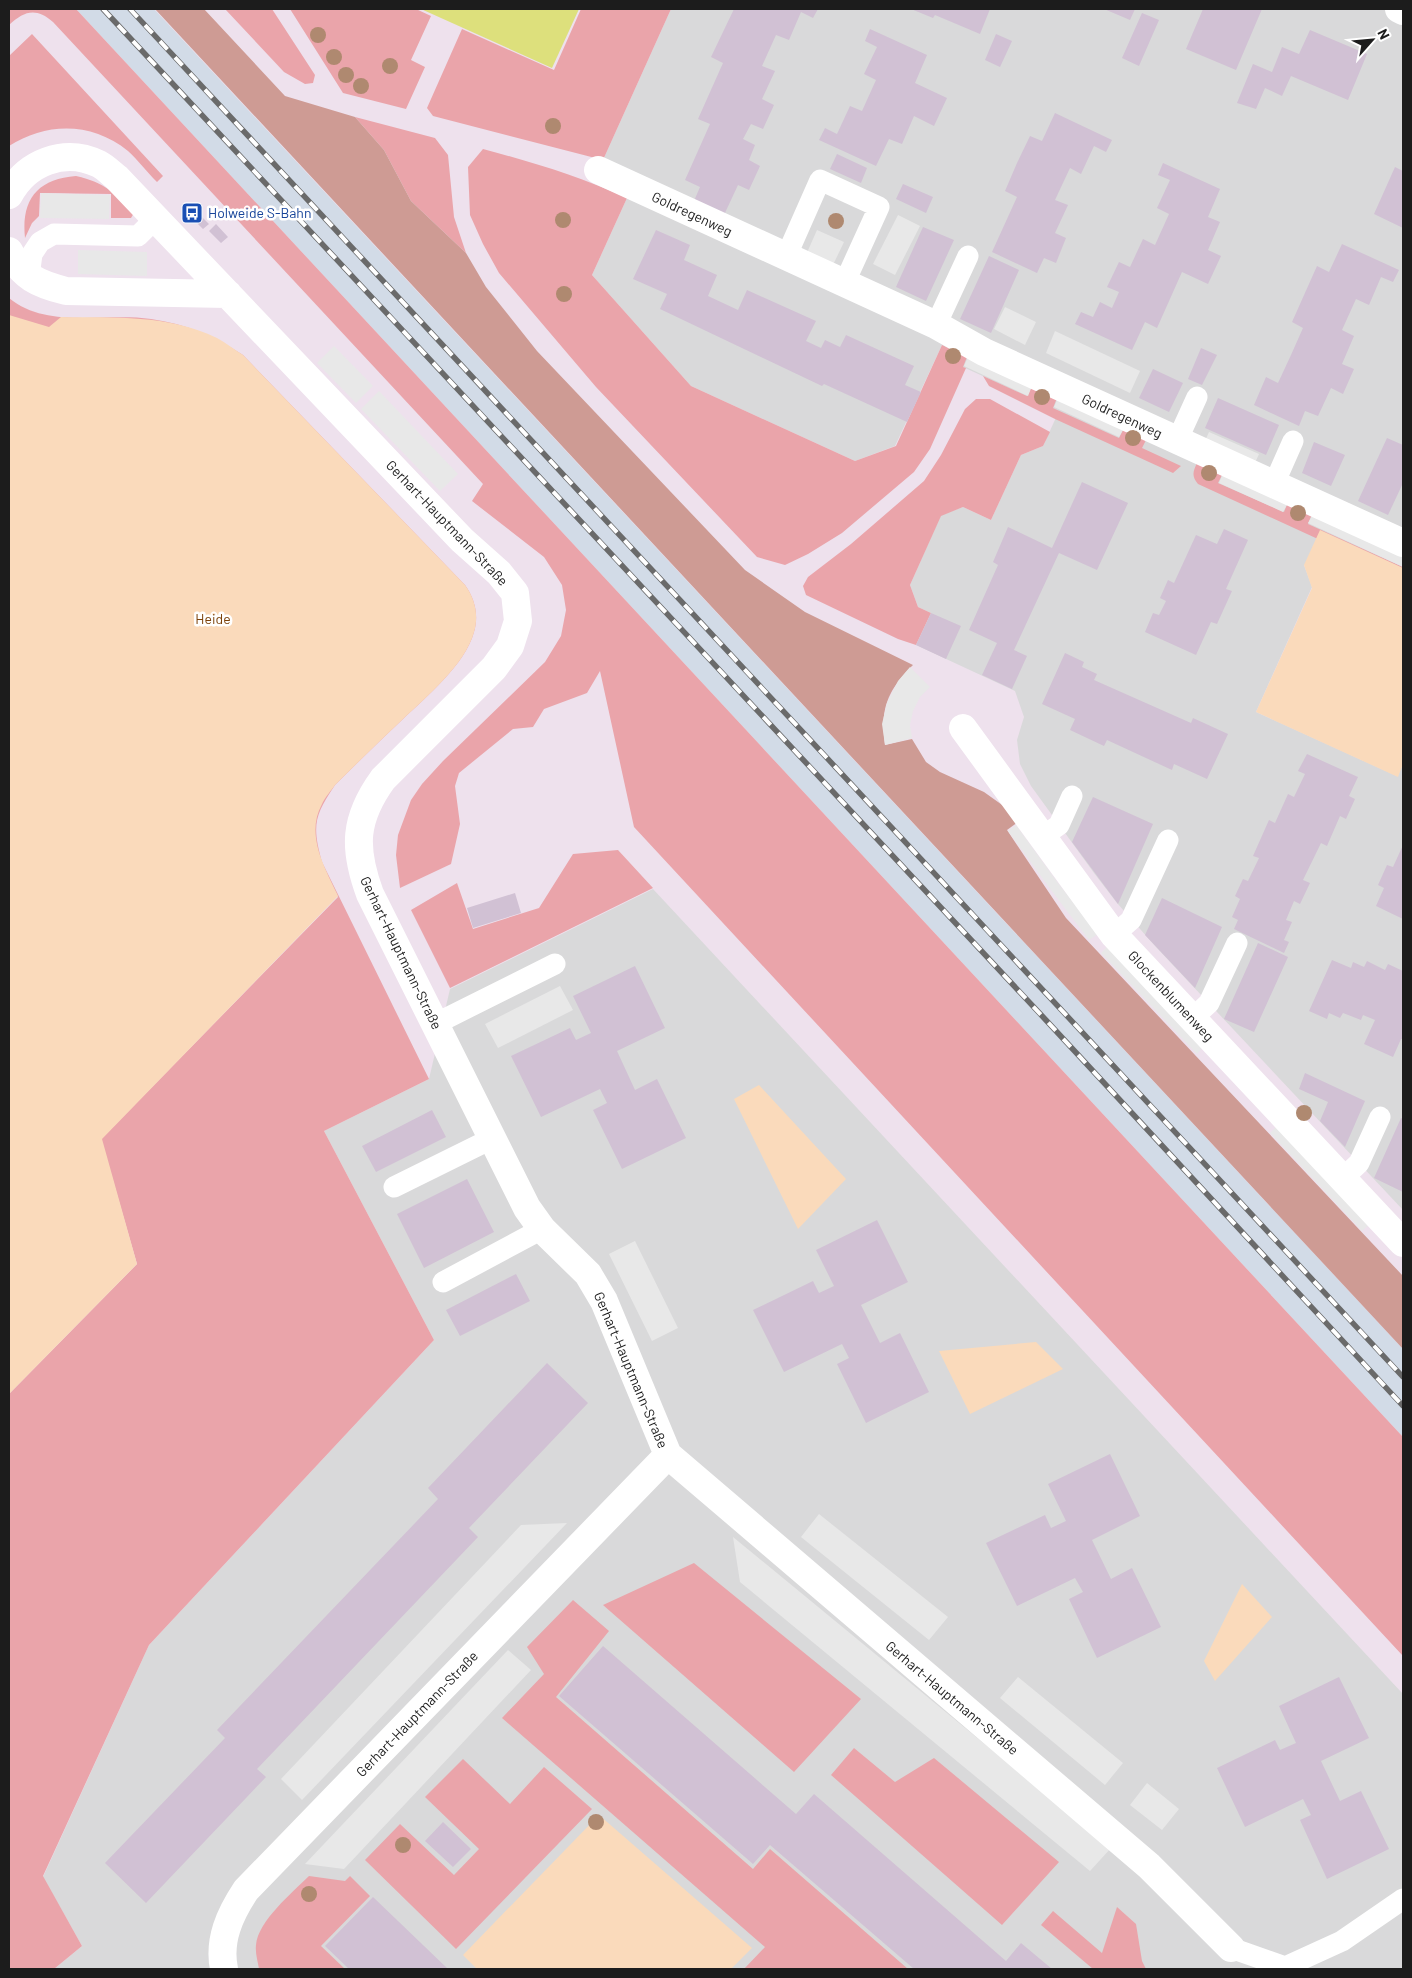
<svg xmlns="http://www.w3.org/2000/svg" width="1412" height="1978" font-family="Barlow,sans-serif">
<rect width="100%" height="100%" fill="#eee1ed"/>
<path fill="#d9d9da" d="M 671,9 L 1403,9 L 1403,568 L 1304,565 L 1312,587 L 1256,712 L 1397,776 L 1403,764 L 1403,1210 L 1156,947 L 1117,903 L 1094,873 L 1031,786 L 1020,764 L 1017,740 L 1024,717 L 1015,691 L 916,645 L 931,613 L 918,607 L 910,585 L 941,515 L 963,507 L 991,520 L 1021,455 L 1043,446 L 1059,411 L 963,367 L 942,345 L 895,446 L 855,461 L 691,386 L 592,275 L 637,176 L 603,160 Z
M 653,889 L 1403,1694 L 1403,1969 L 54,1969 L 82,1946 L 43,1877 L 149,1645 L 434,1340 L 324,1131 L 429,1079 L 450,989 Z"/>
<path fill="#d2dbe7" d="M 76,9 L 154,9 L 1403,1349 L 1403,1437 Z"/>
<path fill="#eaa4aa" d="M 9,9 L 76,9 L 1403,1437 L 1403,1656 L 634,827 L 600,671 L 587,693 L 544,709 L 533,727 L 513,729 L 459,773 L 455,786 L 460,824 L 451,864 L 400,888 L 396,855 L 398,835 L 411,800 L 422,784 L 443,761 L 545,662 L 561,636 L 566,610 L 562,585 L 544,557 L 472,501 L 483,484 L 53,22 C 36,7 24,11 9,25 Z
M 225,9 L 272,9 L 315,75 L 313,83 L 305,84 L 284,72 Z
M 290,9 L 416,9 L 431,16 L 411,60 L 425,67 L 406,109 L 343,93 Z
M 581,9 L 671,9 L 603,160 L 433,116 L 427,108 L 462,29 L 554,70 Z
M 32,34 L 163,176 L 157,182 C 147,172 138,160 128,151 C 92,122 47,122 9,146 L 9,56 Z
M 355,117 L 435,138 L 448,155 L 454,217 L 466,253 L 411,201 L 384,150 Z
M 483,149 C 535,163 578,176 627,198 L 592,275 L 691,386 L 855,461 L 896,446 L 942,345 L 967,357 L 963,367 L 966,368 L 930,449 L 914,472 L 842,533 L 808,554 L 785,565 L 757,557 L 596,387 L 499,273 L 483,244 L 470,215 L 468,167 Z
M 76,176 C 106,183 113,192 134,213 L 131,218 L 111,218 L 111,194 L 40,193 L 39,216 L 32,223 L 25,238 C 21,200 37,179 76,176 Z
M 9,298 C 48,330 105,312 151,319 C 186,324 214,336 243,355 L 465,585 C 475,599 479,615 474,632 C 465,665 426,697 402,720 C 379,742 357,763 335,785 C 314,816 312,826 322,862 L 429,1079 L 324,1131 L 434,1340 L 149,1645 L 43,1876 L 82,1946 L 54,1969 L 9,1969 L 9,1394 L 137,1264 L 101,1139 L 338,897 L 9,363 Z
M 983,376 L 1027,396 L 1032,386 L 1057,398 L 1053,408 L 1119,438 L 1124,428 L 1147,438 L 1142,448 L 1181,466 L 1173,473 L 1055,419 L 989,386 Z
M 976,399 L 990,399 L 1050,432 L 1043,446 L 1021,455 L 991,520 L 963,507 L 941,516 L 910,585 L 918,607 L 931,613 L 916,645 L 898,639 L 806,595 L 803,586 L 808,577 L 851,544 L 924,481 L 941,455 L 965,409 Z
M 1198,461 L 1223,473 L 1218,483 L 1284,512 L 1288,502 L 1312,514 L 1308,524 L 1403,567 L 1403,586 L 1368,562 L 1198,484 C 1191,476 1193,471 1198,461 Z
M 618,850 L 653,888 L 450,988 L 411,910 L 457,883 L 473,929 L 539,908 L 573,854 Z
M 694,1563 L 861,1699 L 794,1772 L 603,1605 Z
M 573,1600 L 609,1631 L 556,1697 L 753,1869 L 770,1849 L 908,1969 L 744,1969 L 765,1947 L 502,1718 L 544,1674 L 527,1647 Z
M 854,1748 L 895,1782 L 934,1758 L 1059,1862 L 1002,1925 L 831,1775 Z
M 463,1759 L 510,1804 L 544,1767 L 592,1809 L 456,1949 L 365,1860 L 400,1824 L 454,1875 L 479,1849 L 425,1797 Z
M 309,1876 L 345,1881 L 350,1876 L 370,1896 L 321,1946 L 345,1969 L 259,1969 C 258,1962 255,1953 256,1945 C 258,1921 292,1893 309,1876 Z
M 1117,1907 L 1136,1924 L 1142,1961 L 1146,1969 L 1093,1969 L 1041,1925 L 1053,1911 L 1102,1953 Z"/>
<path fill="#ce9b94" d="M 155,9 L 204,9 L 285,96 L 355,117 L 384,150 L 411,201 L 466,253 L 486,287 L 537,351 L 745,570 L 805,612 L 913,665 C 887,691 880,709 885,745 L 912,739 L 926,762 L 940,772 L 984,792 L 1005,807 L 1018,822 L 1007,830 L 1066,918 L 1403,1276 L 1403,1349 Z"/>
<path fill="#fadabb" d="M 9,315 L 49,327 L 61,317 C 115,318 167,314 217,338 C 226,343 235,350 243,355 L 465,585 C 475,599 479,615 474,632 C 465,665 426,697 402,720 C 379,742 357,763 335,785 C 331,791 325,797 322,804 C 305,835 325,868 338,896 L 102,1139 L 137,1264 L 9,1394 Z
M 1320,530 L 1403,568 L 1403,764 L 1398,777 L 1256,712 L 1312,588 L 1304,565 Z
M 759,1085 L 846,1179 L 798,1229 L 734,1099 Z
M 1036,1342 L 1063,1369 L 970,1414 L 939,1351 Z
M 1242,1584 L 1272,1617 L 1215,1681 L 1204,1661 Z
M 599,1815 L 752,1948 L 731,1969 L 477,1969 L 463,1955 Z"/>
<path fill="#dde07c" d="M 421,9 L 579,9 L 552,68 Z"/>
<path fill="#e8e8e8" d="M 41,193 L 110,195 L 109,219 L 40,218 Z
M 898,215 L 920,226 L 895,275 L 873,264 Z
M 817,230 L 844,242 L 832,267 L 806,255 Z
M 78,250 L 147,252 L 147,276 L 78,274 Z
M 1005,307 L 1036,322 L 1025,345 L 994,329 Z
M 1055,331 L 1140,371 L 1130,393 L 1046,353 Z
M 334,346 L 373,386 L 356,403 L 317,363 Z
M 968,357 L 1032,386 L 1028,396 L 964,366 Z
M 379,391 L 458,474 L 440,491 L 361,409 Z
M 1058,398 L 1124,428 L 1119,437 L 1054,407 Z
M 1209,432 L 1259,454 L 1254,465 L 1204,443 Z
M 1223,473 L 1288,503 L 1283,512 L 1219,483 Z
M 1313,514 L 1403,555 L 1403,567 L 1308,523 Z
M 910,667 L 930,687 L 920,697 L 913,711 L 910,725 L 912,738 L 885,745 L 882,724 L 887,703 L 898,681 Z
M 1016,825 L 1058,883 L 1098,934 L 1089,940 L 1048,886 L 1008,831 Z
M 1108,946 L 1204,1046 L 1197,1054 L 1101,953 Z
M 560,986 L 573,1010 L 498,1048 L 485,1024 Z
M 1278,1125 L 1371,1223 L 1362,1231 L 1270,1133 Z
M 635,1241 L 678,1328 L 652,1341 L 609,1254 Z
M 819,1514 L 948,1617 L 929,1640 L 801,1537 Z
M 567,1523 L 302,1800 L 281,1779 L 521,1525 Z
M 733,1537 L 1111,1848 L 1090,1871 L 740,1582 Z
M 508,1650 L 531,1670 L 344,1869 L 305,1864 Z
M 1018,1677 L 1123,1763 L 1105,1785 L 1000,1698 Z
M 1147,1783 L 1179,1809 L 1162,1830 L 1130,1805 Z"/>
<path fill="#d1c1d4" d="M 734,9 L 818,9 L 813,18 L 801,12 L 789,40 L 776,35 L 762,66 L 775,71 L 762,99 L 774,105 L 763,129 L 751,124 L 743,139 L 755,145 L 749,160 L 760,166 L 749,190 L 738,185 L 724,215 L 694,201 L 700,187 L 685,180 L 710,124 L 698,119 L 723,63 L 711,57 Z
M 911,9 L 990,9 L 980,34 L 935,15 L 933,18 Z
M 1104,9 L 1135,9 L 1130,20 Z
M 1203,9 L 1262,9 L 1236,70 L 1186,49 Z
M 1142,13 L 1159,20 L 1139,66 L 1122,58 Z
M 870,29 L 927,55 L 915,83 L 947,98 L 934,126 L 914,116 L 902,144 L 889,139 L 876,166 L 819,140 L 825,128 L 837,134 L 850,106 L 862,111 L 876,80 L 864,74 L 877,47 L 865,41 Z
M 1310,30 L 1367,54 L 1348,100 L 1291,76 L 1282,96 L 1265,88 L 1256,109 L 1237,103 L 1253,64 L 1272,72 L 1282,47 L 1299,54 Z
M 996,34 L 1012,41 L 1000,67 L 985,60 Z
M 1055,113 L 1112,140 L 1106,152 L 1094,146 L 1081,174 L 1070,168 L 1055,200 L 1068,205 L 1055,233 L 1066,238 L 1056,263 L 1044,258 L 1037,273 L 992,252 L 1017,197 L 1005,191 L 1017,163 L 1030,136 L 1042,141 Z
M 837,154 L 867,168 L 861,183 L 830,169 Z
M 1163,163 L 1220,189 L 1208,217 L 1220,222 L 1208,250 L 1221,256 L 1208,284 L 1182,272 L 1157,328 L 1145,322 L 1132,350 L 1075,324 L 1081,312 L 1093,317 L 1100,302 L 1112,308 L 1119,292 L 1107,287 L 1119,262 L 1130,267 L 1143,239 L 1155,245 L 1169,214 L 1157,208 L 1170,180 L 1158,175 Z
M 1395,167 L 1403,171 L 1403,228 L 1374,214 Z
M 903,184 L 933,197 L 926,213 L 896,199 Z
M 195,210 L 209,224 L 203,229 L 189,215 Z
M 216,224 L 228,237 L 221,243 L 209,231 Z
M 923,227 L 954,240 L 926,301 L 896,287 Z
M 656,230 L 690,245 L 684,260 L 717,275 L 708,296 L 738,310 L 747,290 L 816,321 L 806,341 L 821,348 L 825,340 L 840,347 L 846,335 L 914,366 L 905,385 L 921,392 L 907,422 L 824,384 L 822,386 L 660,309 L 667,294 L 633,279 Z
M 1342,244 L 1399,270 L 1393,282 L 1381,277 L 1369,305 L 1356,299 L 1342,330 L 1354,336 L 1342,364 L 1354,369 L 1343,394 L 1331,388 L 1318,416 L 1305,411 L 1299,426 L 1254,405 L 1266,377 L 1278,383 L 1291,355 L 1303,328 L 1292,322 L 1317,266 L 1329,272 Z
M 989,256 L 1019,270 L 991,333 L 960,319 Z
M 1201,348 L 1217,355 L 1202,385 L 1188,379 Z
M 1153,369 L 1183,383 L 1169,412 L 1139,398 Z
M 1218,398 L 1279,425 L 1266,455 L 1205,428 Z
M 1387,438 L 1403,445 L 1403,483 L 1388,515 L 1358,501 Z
M 1314,442 L 1345,455 L 1331,486 L 1302,473 Z
M 1082,482 L 1128,503 L 1097,570 L 1059,553 L 1014,650 L 1027,656 L 1012,689 L 982,675 L 997,643 L 969,630 L 998,565 L 993,562 L 1008,527 L 1052,548 Z
M 1224,529 L 1248,540 L 1226,589 L 1232,591 L 1217,624 L 1211,622 L 1196,655 L 1145,632 L 1153,613 L 1159,615 L 1166,601 L 1160,598 L 1168,580 L 1174,583 L 1196,535 L 1217,544 Z
M 931,613 L 961,626 L 946,659 L 916,645 Z
M 1065,653 L 1084,662 L 1082,667 L 1097,674 L 1094,680 L 1191,723 L 1193,718 L 1228,734 L 1207,779 L 1174,764 L 1172,770 L 1107,740 L 1104,746 L 1070,730 L 1075,719 L 1042,704 Z
M 1307,754 L 1358,777 L 1349,796 L 1355,799 L 1346,819 L 1340,816 L 1327,846 L 1321,843 L 1303,880 L 1310,883 L 1300,904 L 1294,901 L 1286,920 L 1292,922 L 1284,940 L 1289,942 L 1284,953 L 1234,929 L 1238,920 L 1232,917 L 1240,899 L 1235,896 L 1243,879 L 1248,881 L 1259,858 L 1253,856 L 1269,820 L 1275,823 L 1288,794 L 1294,797 L 1305,774 L 1298,771 Z
M 1093,797 L 1153,824 L 1118,904 L 1072,842 Z
M 1403,845 L 1403,919 L 1376,906 L 1384,888 L 1378,885 L 1387,865 L 1393,867 Z
M 515,893 L 521,913 L 473,928 L 467,908 Z
M 1162,898 L 1222,927 L 1195,988 L 1145,935 Z
M 1258,943 L 1288,957 L 1254,1032 L 1224,1019 Z
M 1332,960 L 1351,968 L 1353,962 L 1364,967 L 1367,961 L 1385,970 L 1388,964 L 1403,971 L 1403,1039 L 1401,1039 L 1393,1057 L 1364,1044 L 1375,1020 L 1363,1015 L 1361,1020 L 1343,1013 L 1340,1018 L 1329,1013 L 1327,1019 L 1309,1011 Z
M 635,966 L 665,1028 L 617,1051 L 635,1090 L 657,1079 L 686,1138 L 622,1169 L 593,1110 L 607,1103 L 600,1089 L 541,1117 L 511,1056 L 570,1028 L 576,1040 L 591,1033 L 573,996 Z
M 1305,1073 L 1365,1101 L 1345,1147 L 1320,1121 L 1328,1102 L 1299,1089 Z
M 432,1110 L 446,1137 L 376,1172 L 362,1146 Z
M 1401,1118 L 1403,1119 L 1403,1192 L 1374,1178 Z
M 467,1179 L 494,1232 L 424,1268 L 397,1214 Z
M 877,1220 L 908,1282 L 861,1305 L 880,1343 L 900,1333 L 929,1392 L 866,1423 L 837,1364 L 849,1358 L 842,1344 L 784,1372 L 753,1310 L 813,1281 L 819,1293 L 834,1286 L 816,1250 Z
M 516,1274 L 530,1301 L 460,1336 L 446,1310 Z
M 547,1363 L 588,1403 L 469,1528 L 478,1537 L 257,1769 L 266,1777 L 146,1903 L 105,1863 L 225,1738 L 217,1730 L 438,1499 L 428,1488 Z
M 1110,1454 L 1140,1516 L 1092,1540 L 1111,1579 L 1132,1568 L 1161,1627 L 1097,1658 L 1069,1599 L 1083,1592 L 1075,1578 L 1017,1606 L 986,1543 L 1045,1515 L 1051,1528 L 1066,1521 L 1048,1484 Z
M 603,1646 L 796,1814 L 814,1794 L 1006,1961 L 1021,1943 L 1052,1969 L 914,1969 L 770,1845 L 753,1864 L 559,1696 Z
M 1339,1677 L 1369,1738 L 1321,1761 L 1340,1801 L 1361,1791 L 1389,1849 L 1327,1879 L 1300,1820 L 1311,1815 L 1303,1799 L 1245,1827 L 1217,1768 L 1275,1740 L 1280,1750 L 1296,1743 L 1279,1706 Z
M 443,1822 L 471,1849 L 453,1867 L 425,1841 Z
M 373,1897 L 448,1969 L 349,1969 L 325,1946 Z"/>
<g fill="none" stroke-linecap="round" stroke-linejoin="round">
<path stroke="#fff" stroke-width="21" d="M 786,257 L 820,180 L 879,207 L 844,284
M 29,277 L 32,254 L 40,242 L 54,234 L 138,236 L 156,218
M 936,325 L 968,256
M 1177,441 L 1197,397
M 1274,484 L 1293,441
M 1042,837 L 1059,825 L 1072,796
M 1114,935 L 1131,920 L 1168,840
M 1192,1019 L 1209,1003 L 1237,943
M 435,1024 L 555,964
M 1342,1179 L 1359,1163 L 1380,1117
M 394,1187 L 491,1139
M 443,1282 L 542,1229
M 1231,1948 L 1285,1967 L 1342,1941 L 1403,1899"/>
<path stroke="#fff" stroke-width="28" d="M 1399,9 L 1403,11
M 598,170 L 936,325 L 984,352 L 1403,543
M 9,195 C 26,163 64,147 99,164 C 105,167 112,174 117,178 L 462,540 L 499,573 L 515,593 L 518,621 L 510,646 L 494,668 L 383,779 C 354,819 353,848 370,894 L 527,1208 L 542,1229 L 588,1274 L 604,1301 L 668,1455 L 246,1890 C 230,1914 218,1940 224,1969
M 9,251 C 22,277 38,284 66,291 L 228,294
M 963,728 L 1114,935 L 1403,1243
M 668,1455 L 1149,1866 L 1231,1948"/>
<g stroke="#6a6a6a" stroke-width="5.5">
<path id="rail" d="M 103,9 L 1044,1018 L 1403,1406
M 130,9 L 1403,1377"/>
</g>
<use href="#rail" stroke="#fff" stroke-width="4" stroke-dasharray="11" stroke-linecap="butt"/>
</g>
<g fill="#af8970">
<circle cx="318" cy="35" r="8"/>
<circle cx="334" cy="57" r="8"/>
<circle cx="390" cy="66" r="8"/>
<circle cx="346" cy="75" r="8"/>
<circle cx="361" cy="86" r="8"/>
<circle cx="553" cy="126" r="8"/>
<circle cx="563" cy="220" r="8"/>
<circle cx="836" cy="221" r="8"/>
<circle cx="564" cy="294" r="8"/>
<circle cx="953" cy="356" r="8"/>
<circle cx="1042" cy="397" r="8"/>
<circle cx="1133" cy="438" r="8"/>
<circle cx="1209" cy="473" r="8"/>
<circle cx="1298" cy="513" r="8"/>
<circle cx="1304" cy="1113" r="8"/>
<circle cx="596" cy="1822" r="8"/>
<circle cx="403" cy="1845" r="8"/>
<circle cx="309" cy="1894" r="8"/>
</g>
<defs>
<g id="bus-square" transform="scale(1.125)"><rect x="-9" y="-9" width="18" height="18" rx="4" fill="#1a4fb4" stroke="#fff"/><path d="M-5-6H5V4H4V6H2V4H-2V6H-4V4H-5ZM-3.5-4V0h7V-4ZM-3.5 1.2v1.5H-2V1.2ZM2 1.2v1.5H3.5V1.2Z" fill="#fff"/></g>
</defs>
<g fill-rule="evenodd">
<use href="#bus-square" x="192" y="213"/>
</g>
<g text-anchor="middle" stroke-width="5" stroke-linejoin="round" paint-order="stroke">
<g font-size="14" fill="#164399" stroke="#fff" text-anchor="start">
<text x="208" y="218">Holweide S-Bahn</text>
</g>
<g font-size="14" fill="#1c1c1c" stroke="#fff">
<text transform="translate(692 214) rotate(25)" y="5">Goldregenweg</text>
<text transform="translate(1122 416) rotate(25)" y="5">Goldregenweg</text>
<text transform="translate(447 523) rotate(46)" y="5">Gerhart-Hauptmann-Straße</text>
<text transform="translate(401 953) rotate(64)" y="5">Gerhart-Hauptmann-Straße</text>
<text transform="translate(1171 996) rotate(47)" y="5">Glockenblumenweg</text>
<text transform="translate(631 1370) rotate(67)" y="5">Gerhart-Hauptmann-Straße</text>
<text transform="translate(952 1698) rotate(40)" y="5">Gerhart-Hauptmann-Straße</text>
<text transform="translate(417 1714) rotate(-46)" y="5">Gerhart-Hauptmann-Straße</text>
</g>
<g font-size="14" fill="#7b4109" stroke="#fff">
<text x="213" y="624">Heide</text>
</g>
</g>
<rect width="1412" height="1978" fill="none" stroke="#1c1c1c" stroke-width="20"/>
<g transform="translate(1372 40) rotate(63)" stroke="#ffffff" stroke-width="4" paint-order="stroke">
<path d="M0-4L9 19L0 12L-9 19Z" fill="#1c1c1c"/>
<text y="-8" font-size="14" font-weight="bold" text-anchor="middle" fill="#1c1c1c">N</text>
</g>
</svg>
